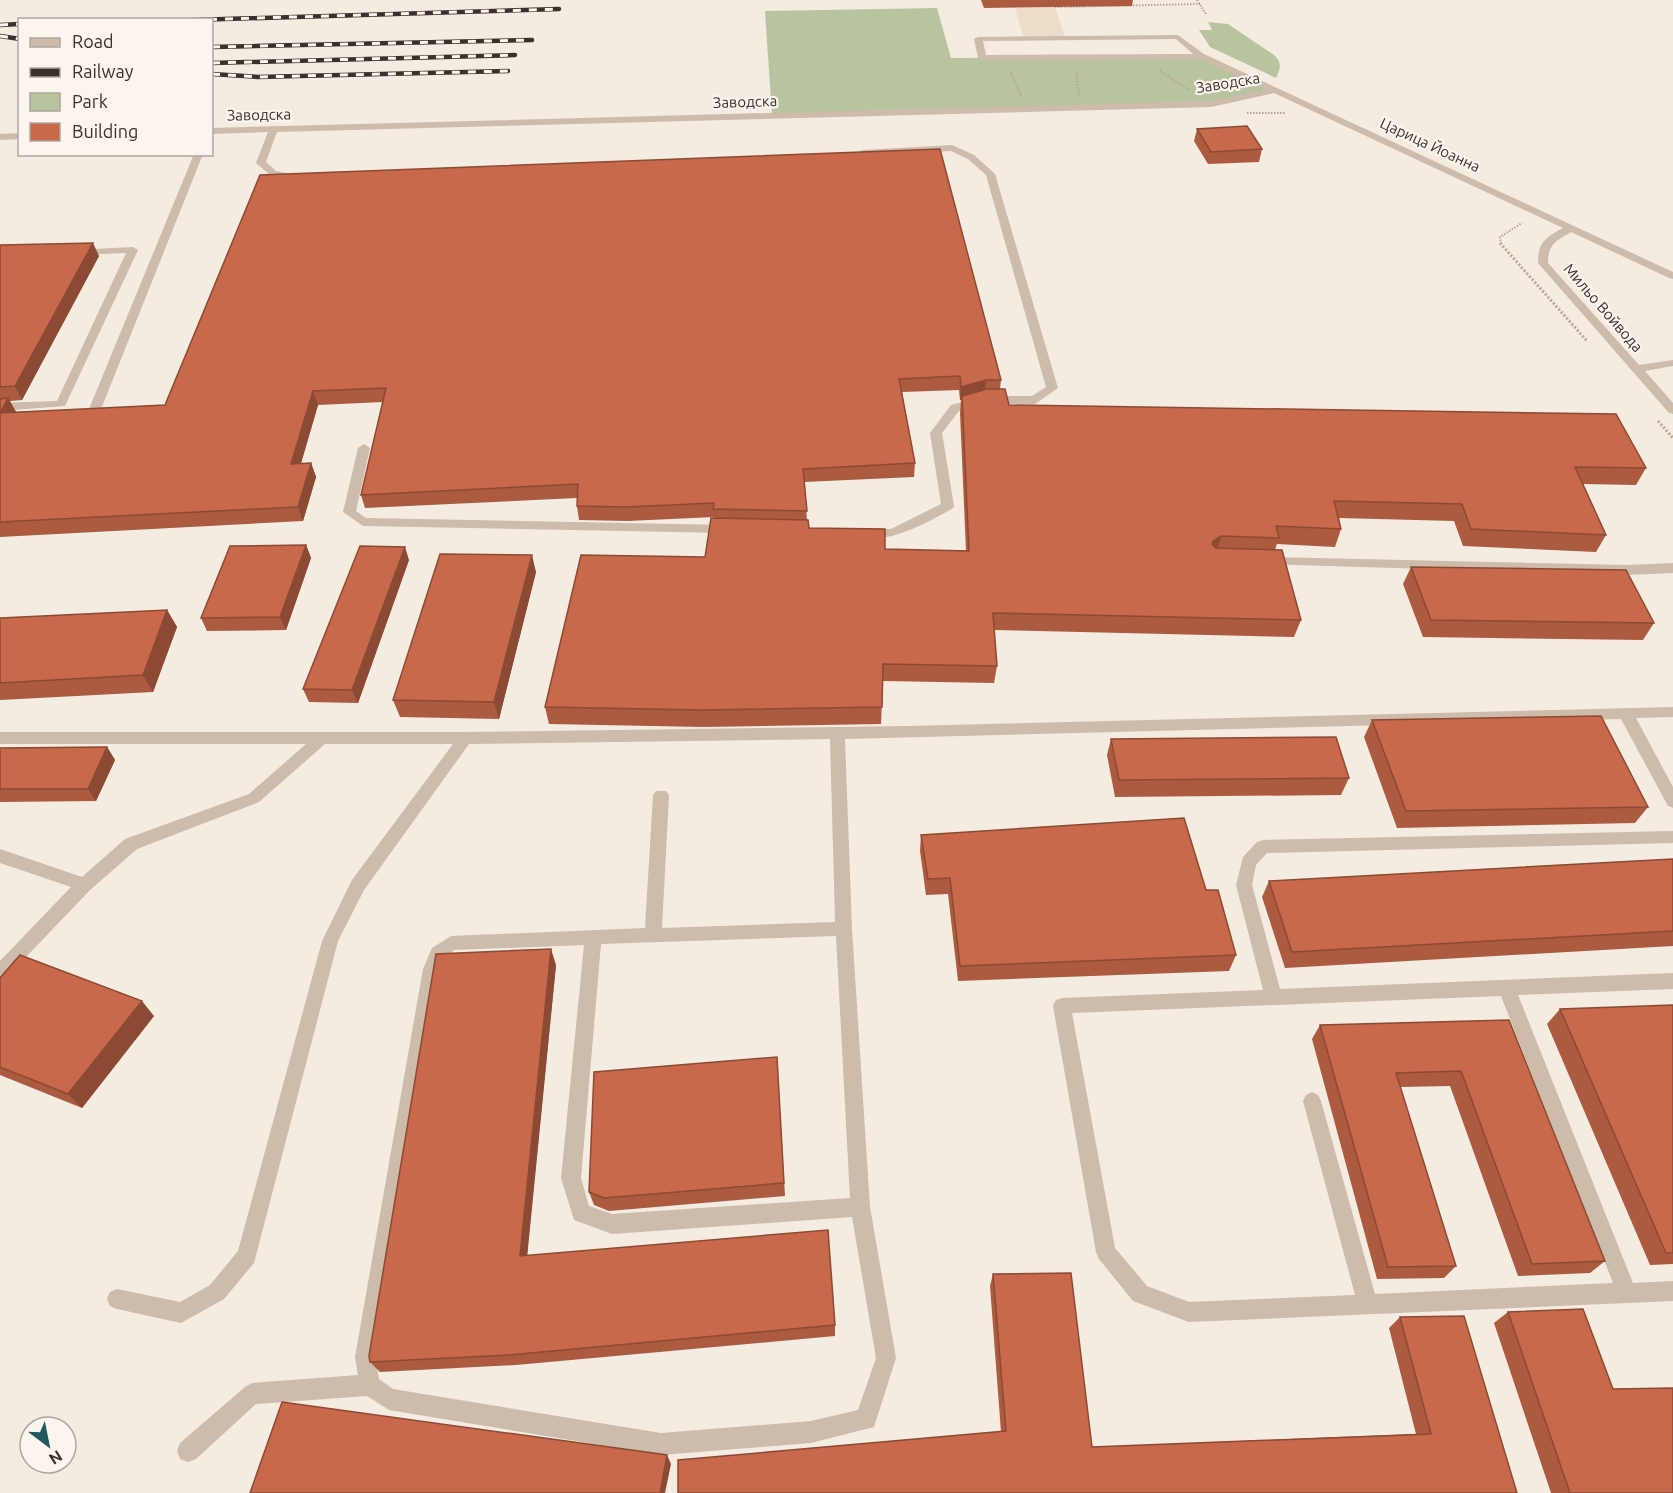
<svg xmlns="http://www.w3.org/2000/svg" width="1673" height="1493" font-family="Ubuntu,sans-serif">
<rect width="100%" height="100%" fill="#f4ebe1"/>
<path fill="#b8c4a0" d="M 937,8 L 951,58 L 1201,56 L 1278,90 L 1211,104 L 772,116 L 765,11 Z
M 1208,22 L 1228,24 L 1274,55 C 1282,63 1281,67 1276,78 L 1210,47 L 1199,30 L 1212,30 Z"/>
<path fill="#ecdcc8" d="M 1055,7 L 1065,38 L 1024,38 L 1015,8 Z"/>
<g fill="none" stroke-linecap="round" stroke-linejoin="round">
<path stroke="#b9a596" stroke-width="2" stroke-dasharray="1.5 1.5" stroke-linecap="butt" d="M 1197,0 L 1206,14
M 1055,7 L 1200,4
M 1160,71 L 1189,90
M 1011,72 L 1021,96
M 1076,72 L 1079,95
M 1247,113 L 1285,113
M 1501,244 L 1500,237 L 1522,223"/>
<path stroke="#b9a596" stroke-width="3" stroke-dasharray="2 2" stroke-linecap="butt" d="M 1500,243 L 1587,341
M 1658,421 L 1673,438"/>
<path fill="#cdbbac" fill-rule="evenodd" d="M 1178,35 L 1204,54 L 1673,272 L 1673,279 L 1669,278 L 1571,232 C 1556,241 1548,244 1548,263 L 1639,365 L 1673,360 L 1673,366 L 1645,371 L 1673,403 L 1673,414 L 1669,413 L 1538,263 C 1538,242 1545,238 1563,228 L 1274,93 L 1211,107 L 277,132 L 266,162 L 276,171 L 302,176 L 302,180 L 299,181 L 270,175 L 256,163 L 268,132 L 212,134 L 212,128 L 1211,101 L 1266,90 L 1200,59 L 982,61 L 978,58 L 974,39 L 978,37 ZM 1176,39 L 1193,54 L 986,55 L 983,41 Z
M 20,133 L 20,139 L 0,140 L 0,134 Z
M 952,145 L 974,155 L 995,174 L 1058,388 L 1035,404 L 985,404 L 959,411 L 942,433 L 954,506 L 952,509 C 933,519 877,552 859,532 L 860,529 L 891,529 L 941,504 L 930,433 L 951,405 L 985,396 L 1032,396 L 1046,387 L 986,175 L 968,159 L 951,151 L 862,156 L 857,153 L 862,150 Z
M 194,154 L 203,154 L 101,409 L 95,413 L 91,412 L 89,409 Z
M 133,247 L 138,250 L 65,406 L 0,411 L 0,403 L 57,401 L 126,253 L 78,255 L 74,254 L 74,250 Z
M 364,444 L 370,448 L 356,511 L 366,518 L 727,525 L 733,529 L 727,533 L 363,526 L 343,512 L 358,448 Z
M 1265,557 L 1627,565 L 1673,563 L 1673,573 L 1627,575 L 1260,564 L 1258,561 L 1260,558 Z
M 1673,707 L 1673,717 L 1636,718 L 1673,787 L 1673,808 L 1668,806 L 1621,719 L 845,739 L 852,929 L 870,1207 L 896,1358 L 874,1427 L 811,1443 L 661,1455 L 389,1410 L 367,1396 L 256,1404 L 196,1459 L 188,1462 L 180,1459 L 177,1451 L 180,1443 L 245,1387 L 252,1383 L 358,1375 L 355,1357 L 423,969 L 432,948 L 451,936 L 645,928 L 653,795 L 656,791 L 666,791 L 669,795 L 662,928 L 835,922 L 830,739 L 469,744 L 364,890 L 338,941 L 254,1263 L 224,1299 L 181,1323 L 117,1309 L 110,1306 L 107,1299 L 110,1292 L 117,1289 L 180,1302 L 210,1285 L 238,1251 L 322,941 L 352,880 L 453,744 L 325,744 L 259,802 L 137,849 L 90,890 L 6,978 L 0,981 L 0,961 L 71,887 L 0,863 L 0,849 L 82,877 L 125,839 L 249,794 L 306,744 L 0,744 L 0,732 L 465,732 L 909,726 ZM 836,936 L 850,1198 L 612,1214 L 589,1206 L 581,1178 L 601,944 ZM 584,945 L 561,1178 L 574,1220 L 612,1234 L 852,1217 L 876,1358 L 858,1410 L 811,1421 L 661,1433 L 393,1389 L 379,1379 L 375,1357 L 441,969 L 445,958 L 454,950 Z
M 1673,831 L 1673,843 L 1267,853 L 1256,865 L 1252,885 L 1280,989 L 1673,973 L 1673,989 L 1518,995 L 1633,1283 L 1673,1281 L 1673,1301 L 1189,1322 L 1133,1301 L 1099,1259 L 1096,1252 L 1053,1006 L 1056,1000 L 1062,998 L 1263,990 L 1236,885 L 1243,857 L 1257,842 L 1263,840 ZM 1501,996 L 1613,1283 L 1375,1294 L 1321,1101 L 1318,1095 L 1312,1092 L 1306,1095 L 1303,1101 L 1355,1295 L 1189,1302 L 1147,1286 L 1115,1248 L 1072,1013 Z"/>
<g stroke="#3b302b" stroke-width="4.5">
<path id="rail" d="M 193,20 L 559,9
M 0,25 L 20,24
M 0,36 L 20,39
M 212,47 L 532,40
M 212,63 L 515,55
M 212,74 L 258,77 L 508,71"/>
</g>
<use href="#rail" stroke="#fbf5ee" stroke-width="3" stroke-dasharray="8" stroke-linecap="butt"/>
</g>
<path fill="#ac5a40" fill-rule="evenodd" d="M 981,0 L 1133,0 L 1132,6 L 984,8 Z
M 1197,129 L 1262,149 L 1259,162 L 1208,164 L 1194,141 Z
M 260,175 L 1001,380 L 1000,389 L 1009,405 L 1646,468 L 1636,485 L 1583,484 L 1606,535 L 1596,552 L 1463,546 L 1454,521 L 1339,518 L 1341,529 L 1335,547 L 1277,544 L 1275,550 L 1301,620 L 1294,637 L 994,630 L 997,666 L 994,683 L 883,681 L 881,724 L 703,727 L 549,724 L 545,707 L 705,557 L 714,517 L 628,521 L 579,520 L 577,506 L 577,498 L 365,508 L 361,495 L 383,402 L 318,405 L 301,463 L 311,463 L 316,477 L 303,521 L 0,537 L 0,245 L 99,256 L 22,400 L 10,401 L 16,412 L 165,405 ZM 959,390 L 960,400 L 961,400 L 960,413 L 966,551 L 885,549 L 809,528 L 807,520 L 804,482 L 914,477 L 915,463 L 902,392 Z
M 306,545 L 311,558 L 286,630 L 207,631 L 201,618 Z
M 409,560 L 358,703 L 309,702 L 303,689 Z
M 1411,567 L 1654,623 L 1643,640 L 1423,637 L 1403,584 Z
M 536,572 L 499,719 L 400,717 L 393,700 Z
M 167,610 L 177,627 L 153,692 L 0,700 L 0,618 Z
M 1372,720 L 1648,807 L 1635,823 L 1397,828 L 1364,737 Z
M 1111,739 L 1349,778 L 1341,795 L 1115,797 L 1107,755 Z
M 107,747 L 115,760 L 96,801 L 0,802 L 0,748 Z
M 921,835 L 1206,890 L 1236,955 L 1229,971 L 958,981 L 948,894 L 926,895 L 920,851 Z
M 1673,859 L 1673,946 L 1285,968 L 1262,897 L 1269,881 Z
M 556,965 L 527,1255 L 835,1325 L 835,1336 L 516,1365 L 380,1372 L 370,1362 Z
M 0,978 L 154,1016 L 82,1108 L 0,1075 Z
M 1673,1005 L 1673,1264 L 1650,1265 L 1547,1024 L 1560,1009 Z
M 1509,1020 L 1605,1261 L 1590,1273 L 1518,1276 L 1450,1086 L 1400,1087 L 1456,1266 L 1444,1278 L 1377,1279 L 1312,1039 L 1320,1025 Z
M 777,1057 L 785,1196 L 609,1211 L 594,1205 L 589,1192 Z
M 993,1274 L 1092,1447 L 1416,1434 L 1389,1328 L 1400,1317 L 1517,1493 L 678,1493 L 1001,1432 L 990,1286 Z
M 1508,1312 L 1613,1389 L 1673,1493 L 1551,1493 L 1494,1323 Z"/>
<path fill="#8c4a34" d="M 93,243 L 99,256 L 22,400 L 15,386 Z
M 986,380 L 984,394 L 962,396 L 961,400 L 960,400 L 961,387 Z
M 313,391 L 318,405 L 297,477 L 291,464 Z
M 8,398 L 16,412 L 8,427 L 0,413 Z
M 311,463 L 316,477 L 303,521 L 298,507 Z
M 1221,536 L 1216,554 L 1208,558 L 1213,541 Z
M 306,545 L 311,558 L 286,630 L 280,617 Z
M 405,547 L 409,560 L 358,703 L 352,690 Z
M 532,555 L 536,572 L 499,719 L 494,702 Z
M 167,610 L 177,627 L 153,692 L 143,675 Z
M 107,747 L 115,760 L 96,801 L 88,789 Z
M 551,949 L 556,965 L 526,1268 L 520,1256 Z
M 142,1001 L 154,1016 L 82,1108 L 68,1094 Z
M 667,1455 L 671,1464 L 665,1493 L 660,1493 Z"/>
<path fill="#c8694b" stroke="#8c4a34" stroke-width="1.5" d="M 1247,126 L 1262,149 L 1211,152 L 1197,129 Z
M 940,149 L 1001,380 L 986,380 L 961,387 L 960,376 L 899,379 L 915,463 L 803,469 L 807,511 L 713,509 L 714,503 L 626,507 L 577,506 L 578,484 L 361,495 L 386,388 L 313,391 L 291,464 L 311,463 L 298,507 L 0,522 L 0,399 L 8,398 L 0,413 L 165,405 L 260,175 Z
M 93,243 L 15,386 L 0,387 L 0,245 Z
M 987,389 L 1005,389 L 1009,405 L 1616,414 L 1646,468 L 1575,467 L 1606,535 L 1471,529 L 1462,504 L 1334,501 L 1341,529 L 1276,526 L 1279,538 L 1221,536 L 1213,541 L 1212,544 L 1216,548 L 1282,550 L 1301,620 L 993,613 L 997,666 L 883,664 L 882,707 L 701,710 L 545,707 L 581,555 L 705,557 L 711,518 L 808,520 L 809,528 L 885,529 L 885,549 L 969,551 L 962,396 Z
M 306,545 L 280,617 L 201,618 L 230,546 Z
M 360,546 L 405,547 L 352,690 L 303,689 Z
M 440,554 L 532,555 L 494,702 L 393,700 Z
M 1411,567 L 1626,570 L 1654,623 L 1431,620 Z
M 167,610 L 143,675 L 0,683 L 0,618 Z
M 1601,716 L 1648,807 L 1406,811 L 1372,720 Z
M 1336,737 L 1349,778 L 1119,780 L 1111,739 Z
M 107,747 L 88,789 L 0,789 L 0,748 Z
M 1184,818 L 1206,890 L 1218,890 L 1236,955 L 960,966 L 950,878 L 928,879 L 921,835 Z
M 1673,859 L 1673,931 L 1292,952 L 1269,881 Z
M 551,949 L 520,1256 L 828,1230 L 835,1325 L 509,1355 L 370,1362 L 369,1356 L 436,954 Z
M 20,955 L 142,1001 L 68,1094 L 0,1067 L 0,978 Z
M 1673,1005 L 1673,1253 L 1666,1253 L 1560,1009 Z
M 1509,1020 L 1605,1261 L 1532,1264 L 1461,1071 L 1396,1073 L 1456,1266 L 1388,1267 L 1320,1025 Z
M 777,1057 L 784,1183 L 604,1198 L 589,1192 L 594,1072 Z
M 1071,1273 L 1092,1447 L 1431,1434 L 1400,1317 L 1464,1316 L 1517,1493 L 678,1493 L 678,1460 L 1006,1431 L 993,1274 Z
M 1583,1309 L 1613,1389 L 1673,1388 L 1673,1493 L 1570,1493 L 1508,1312 Z
M 282,1402 L 667,1455 L 660,1493 L 250,1493 Z"/>
<g text-anchor="middle" stroke-width="4.5" stroke-linejoin="round" paint-order="stroke">
<g font-size="15" fill="#3b302b" stroke="#fbf5ee">
<text transform="translate(1228 83) rotate(-9)" y="5">Заводска</text>
<text transform="translate(745 102) rotate(-2)" y="5">Заводска</text>
<text transform="translate(259 115) rotate(-1)" y="5">Заводска</text>
<text transform="translate(1430 145) rotate(25)" y="5">Царица Йоанна</text>
<text transform="translate(1603 308) rotate(49)" y="5">Мильо Войвода</text>
</g>
</g>
<rect x="18" y="18" width="195" height="138" fill="#fbf5ee" stroke="#aea6a0" stroke-width="1.5"/>
<rect x="30" y="38" width="30" height="9" fill="#cdbbac" stroke="#aea6a0" stroke-width="1.5"/>
<text x="72" y="48" font-size="18" fill="#3b302b">Road</text>
<rect x="30" y="68" width="30" height="9" fill="#3b302b" stroke="#aea6a0" stroke-width="1.5"/>
<text x="72" y="78" font-size="18" fill="#3b302b">Railway</text>
<rect x="30" y="93" width="30" height="18" fill="#b8c4a0" stroke="#aea6a0" stroke-width="1.5"/>
<text x="72" y="108" font-size="18" fill="#3b302b">Park</text>
<rect x="30" y="123" width="30" height="18" fill="#c8694b" stroke="#aea6a0" stroke-width="1.5"/>
<text x="72" y="138" font-size="18" fill="#3b302b">Building</text>
<g transform="translate(48 1445) rotate(148)"><circle r="28" fill="#fbf5ee" stroke="#aea6a0" stroke-width="1.5"/>
<path d="M0-4.5L10 22L0 15L-10 22Z" fill="#1f5a5e"/>
<text y="-9" font-size="16" font-weight="bold" text-anchor="middle" fill="#3b302b">N</text>
</g>
</svg>
